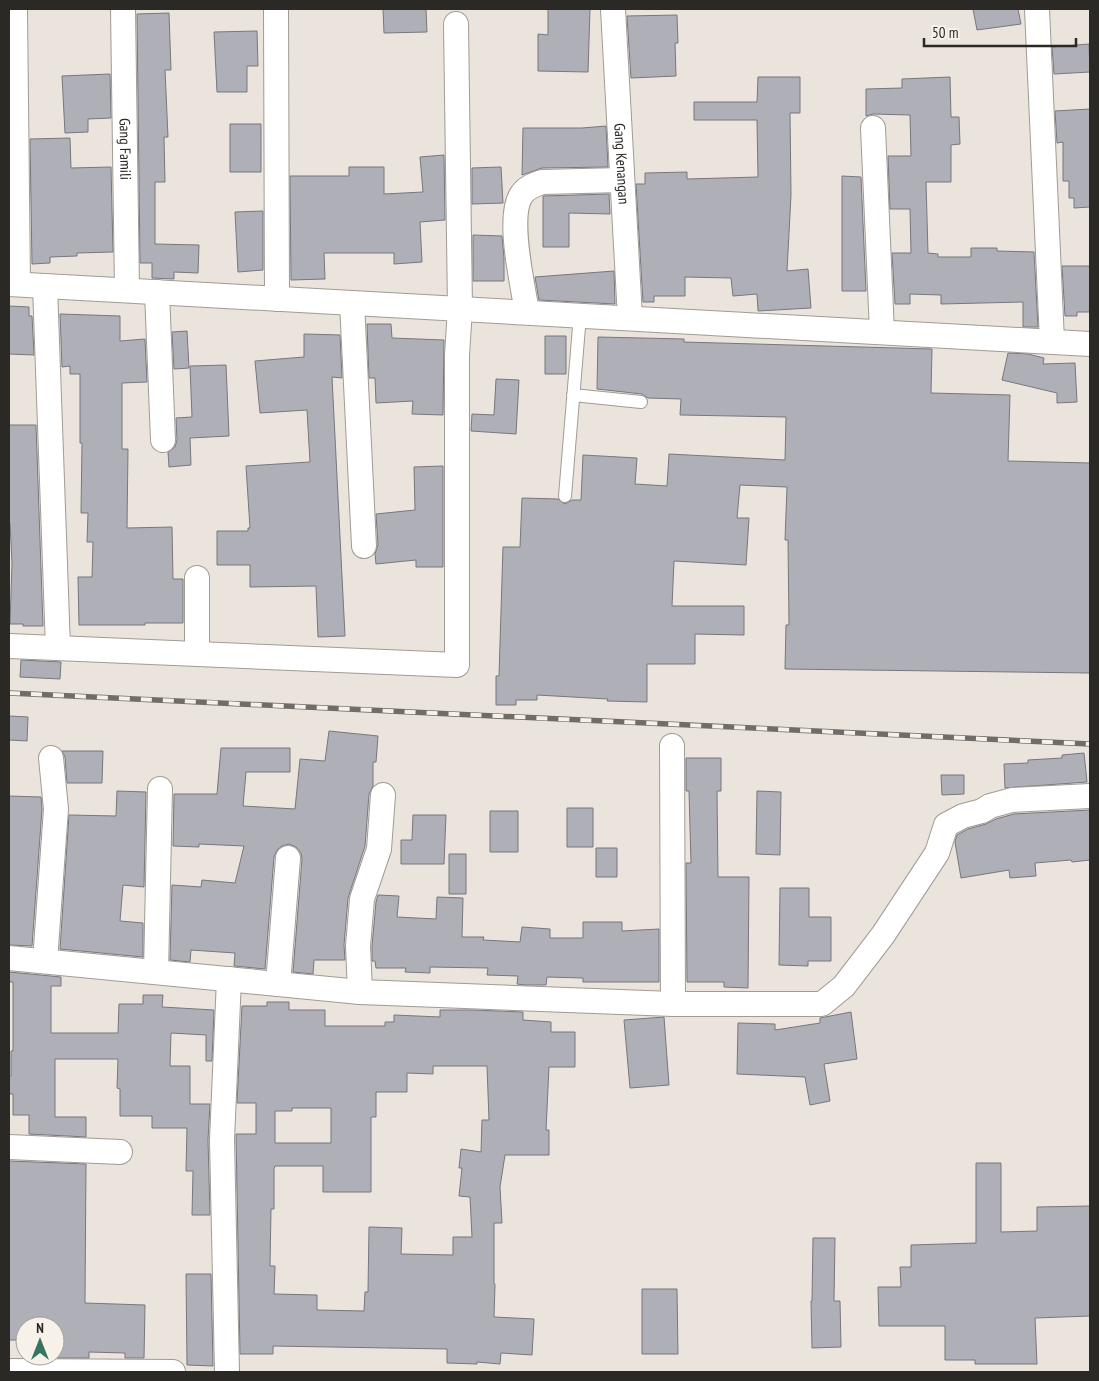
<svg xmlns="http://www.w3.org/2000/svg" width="1099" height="1381" font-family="'PT Sans Narrow',sans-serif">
<rect width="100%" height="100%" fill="#eae4dc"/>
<path fill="#afafb7" stroke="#77777f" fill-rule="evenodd" d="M 383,9 L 426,9 L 427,32 L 384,33 Z
M 548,9 L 590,9 L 588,72 L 538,71 L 538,34 L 548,35 Z
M 973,9 L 1018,9 L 1021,24 L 977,30 Z
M 169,13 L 171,70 L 165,70 L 168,137 L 164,137 L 165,182 L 155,182 L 155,244 L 199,245 L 198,273 L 174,272 L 174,279 L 152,278 L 152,263 L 140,263 L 137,14 Z
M 677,15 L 678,43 L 675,43 L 676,76 L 631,78 L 627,16 Z
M 257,31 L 258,66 L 247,66 L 247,92 L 217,92 L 214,32 Z
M 1089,44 L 1090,72 L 1054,74 L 1052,47 Z
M 110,74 L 111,118 L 88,119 L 88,132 L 65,133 L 62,76 Z
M 758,77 L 800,77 L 800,113 L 790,113 L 791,195 L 787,271 L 808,269 L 811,308 L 758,311 L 757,294 L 733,296 L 731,278 L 685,277 L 685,296 L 654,296 L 654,302 L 643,302 L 636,184 L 645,184 L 645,173 L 687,172 L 687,179 L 758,177 L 757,120 L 694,120 L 694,102 L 757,102 Z
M 950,77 L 951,117 L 959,117 L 960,144 L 951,145 L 951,182 L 926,182 L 928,253 L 938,254 L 938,257 L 971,257 L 971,248 L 997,248 L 997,251 L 1034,252 L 1038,327 L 1023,327 L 1023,302 L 941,304 L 941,295 L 910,294 L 910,304 L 895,304 L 892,253 L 911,253 L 910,209 L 890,209 L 888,156 L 911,156 L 910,115 L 873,114 L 866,116 L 866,89 L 902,88 L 902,79 Z
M 1090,109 L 1090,207 L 1074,208 L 1074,198 L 1069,198 L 1069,181 L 1063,181 L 1063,142 L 1057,143 L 1055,111 Z
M 230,124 L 261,124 L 261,172 L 230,172 Z
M 606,126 L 608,167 L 542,168 L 522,175 L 523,128 L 582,128 Z
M 70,138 L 71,168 L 111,167 L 113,252 L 77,253 L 77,256 L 50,257 L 50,263 L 32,264 L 30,139 Z
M 444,155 L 445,220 L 420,222 L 422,262 L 394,264 L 394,253 L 324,253 L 325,279 L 291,280 L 290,176 L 349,176 L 349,167 L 384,167 L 384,194 L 423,192 L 420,157 Z
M 501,167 L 503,203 L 472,204 L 472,168 Z
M 842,176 L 861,177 L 866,291 L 842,291 Z
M 609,194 L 610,214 L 569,213 L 569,247 L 543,247 L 543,196 Z
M 263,211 L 263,270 L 238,272 L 235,212 Z
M 473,235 L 502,236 L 504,258 L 504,281 L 473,281 Z
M 1062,266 L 1090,266 L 1090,312 L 1077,312 L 1077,316 L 1065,316 Z
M 614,271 L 615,304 L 539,300 L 535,277 Z
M 9,306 L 29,307 L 29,316 L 32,316 L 34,355 L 9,354 Z
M 60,314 L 120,316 L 120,341 L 145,339 L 147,382 L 122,383 L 122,449 L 128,449 L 127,528 L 172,527 L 173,579 L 183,579 L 183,623 L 145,623 L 145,625 L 79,625 L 78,577 L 92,577 L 93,542 L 87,542 L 88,513 L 81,513 L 82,443 L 80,443 L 80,374 L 70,374 L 70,366 L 62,367 Z
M 367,324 L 391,324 L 392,338 L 444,340 L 443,415 L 412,414 L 413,401 L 376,403 L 375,378 L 369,378 Z
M 187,331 L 189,368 L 174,369 L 172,332 Z
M 304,334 L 340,335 L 342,378 L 332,377 L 345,636 L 318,637 L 316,586 L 250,587 L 250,565 L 217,565 L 217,531 L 248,531 L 248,528 L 250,528 L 246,466 L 310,462 L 307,410 L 260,413 L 255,361 L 304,357 Z
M 545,336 L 566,336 L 566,374 L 545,374 Z
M 598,337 L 684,339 L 684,342 L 932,349 L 931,393 L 1010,395 L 1008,461 L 1090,463 L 1090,673 L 785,669 L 786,625 L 789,625 L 788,540 L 785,540 L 787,487 L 740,485 L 737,518 L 749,518 L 746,565 L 674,561 L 672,606 L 744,606 L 744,635 L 695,634 L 695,664 L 647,664 L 647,702 L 607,701 L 608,699 L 537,695 L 537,700 L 516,700 L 516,705 L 496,705 L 496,676 L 499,676 L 503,547 L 520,547 L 522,498 L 558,499 L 565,504 L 572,500 L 581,500 L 583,455 L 637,458 L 635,484 L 667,486 L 669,454 L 785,460 L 786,417 L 680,415 L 681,399 L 648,398 L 642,394 L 597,389 Z
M 1008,353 L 1028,354 L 1044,358 L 1043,364 L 1075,363 L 1077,402 L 1057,403 L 1057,393 L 1002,380 Z
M 226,365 L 229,436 L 190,438 L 191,465 L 169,467 L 168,452 L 175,447 L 177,440 L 176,418 L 192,417 L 190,366 Z
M 496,379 L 519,380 L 516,434 L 471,431 L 472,414 L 494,415 Z
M 9,425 L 36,425 L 43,626 L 23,626 L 23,624 L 10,624 L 12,563 L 10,523 L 9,523 Z
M 443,466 L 443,567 L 416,567 L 416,560 L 376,564 L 375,554 L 378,545 L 376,514 L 415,510 L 414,467 Z
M 21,660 L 61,662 L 60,679 L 20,677 Z
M 9,716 L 28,717 L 27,741 L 9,740 Z
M 329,731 L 378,736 L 376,762 L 373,762 L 373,786 L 369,794 L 365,846 L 348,898 L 344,945 L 345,960 L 314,960 L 313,974 L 293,972 L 302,859 L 301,853 L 296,847 L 289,844 L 282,846 L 277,850 L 274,857 L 265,969 L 234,966 L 235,953 L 191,950 L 190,962 L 170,960 L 172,885 L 201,887 L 202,880 L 235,883 L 244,846 L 199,844 L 199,847 L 173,846 L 174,794 L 217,794 L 221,748 L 290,748 L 290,772 L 246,772 L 243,806 L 295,809 L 300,759 L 325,761 Z
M 62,751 L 103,751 L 102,783 L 67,783 L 65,757 Z
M 1084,753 L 1087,782 L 1005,788 L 1004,764 L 1028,763 L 1028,760 L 1062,758 L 1062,755 Z
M 686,758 L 721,758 L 721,791 L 717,791 L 718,877 L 749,877 L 748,988 L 724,987 L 724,982 L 687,982 L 686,863 L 691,863 L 689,791 L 686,791 Z
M 941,775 L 964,775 L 964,794 L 942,795 Z
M 117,791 L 146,792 L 144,887 L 123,885 L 120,921 L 143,923 L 143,957 L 60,949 L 69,815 L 116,816 Z
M 757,791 L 781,792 L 780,855 L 756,854 Z
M 9,796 L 41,797 L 42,809 L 32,946 L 9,945 Z
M 567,808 L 593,808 L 593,847 L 567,847 Z
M 1090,810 L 1090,860 L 1072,862 L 1071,860 L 1035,863 L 1036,876 L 1010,878 L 1009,870 L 961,878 L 955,842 L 957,835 L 968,829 L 986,824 L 996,819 L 1014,814 Z
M 490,811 L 518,811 L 518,852 L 490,852 Z
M 413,815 L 446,815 L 444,864 L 401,864 L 401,840 L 412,840 Z
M 596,848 L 617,848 L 617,877 L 596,877 Z
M 449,854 L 466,854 L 466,894 L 449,894 Z
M 780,888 L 809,888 L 809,917 L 831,917 L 831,961 L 808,961 L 808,966 L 779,965 Z
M 378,895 L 399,896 L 397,917 L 436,919 L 437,897 L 463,898 L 462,937 L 484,937 L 483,940 L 520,942 L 522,927 L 550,929 L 550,938 L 583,938 L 583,922 L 622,922 L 622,931 L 659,929 L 659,982 L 583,982 L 583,978 L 547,977 L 546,985 L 525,985 L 517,984 L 518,976 L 487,975 L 488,968 L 430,967 L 430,973 L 405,972 L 406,968 L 376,968 L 375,961 L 372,961 L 372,946 L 376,902 Z
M 9,972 L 61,977 L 61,986 L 51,986 L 51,1033 L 118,1033 L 119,1004 L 143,1004 L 143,995 L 163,995 L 162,1007 L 214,1010 L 212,1061 L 206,1061 L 206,1035 L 171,1033 L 170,1066 L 190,1066 L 190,1104 L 210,1104 L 208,1140 L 210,1215 L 192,1215 L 193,1171 L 186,1171 L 187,1128 L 152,1128 L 152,1116 L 120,1116 L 120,1089 L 117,1088 L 118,1059 L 55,1059 L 55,1117 L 86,1117 L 86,1137 L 29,1134 L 29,1115 L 13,1115 L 13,1094 L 9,1094 L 9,1076 L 11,1076 L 11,1051 L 13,1051 L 13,982 L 9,982 Z
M 267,1002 L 289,1002 L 289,1010 L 325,1010 L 325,1026 L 385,1026 L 385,1022 L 394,1022 L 394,1015 L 440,1017 L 440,1010 L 472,1010 L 523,1012 L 523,1020 L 551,1022 L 551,1032 L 575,1032 L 575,1067 L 549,1067 L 546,1130 L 549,1130 L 549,1155 L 505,1155 L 500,1187 L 502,1223 L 494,1223 L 494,1284 L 495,1284 L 494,1317 L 534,1319 L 532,1355 L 501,1353 L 500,1364 L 477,1362 L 477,1364 L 447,1363 L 447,1349 L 273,1346 L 273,1354 L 240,1354 L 236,1134 L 256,1134 L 256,1103 L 237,1103 L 242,1006 L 267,1006 ZM 433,1066 L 487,1066 L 489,1120 L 482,1120 L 481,1152 L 461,1149 L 459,1168 L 462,1168 L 459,1196 L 470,1197 L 472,1237 L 453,1237 L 453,1255 L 401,1254 L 402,1228 L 369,1227 L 368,1292 L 365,1292 L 364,1311 L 317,1310 L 317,1295 L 274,1294 L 275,1266 L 270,1266 L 271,1209 L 274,1209 L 274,1169 L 275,1166 L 323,1166 L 323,1192 L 371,1192 L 371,1117 L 376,1117 L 376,1092 L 407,1092 L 407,1073 L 433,1074 ZM 292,1108 L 331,1108 L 331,1143 L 275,1143 L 275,1111 L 292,1111 Z
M 851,1012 L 857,1059 L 824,1064 L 830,1101 L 810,1105 L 805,1077 L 737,1074 L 738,1023 L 775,1024 L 775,1030 L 820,1023 L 820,1018 Z
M 664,1017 L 669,1085 L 630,1088 L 624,1020 Z
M 9,1161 L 86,1164 L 85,1303 L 145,1305 L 144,1358 L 125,1358 L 125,1353 L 89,1352 L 89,1358 L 52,1358 L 52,1356 L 55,1356 L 55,1326 L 25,1326 L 25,1340 L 9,1340 Z
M 976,1163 L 1001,1163 L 1001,1232 L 1037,1231 L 1037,1207 L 1090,1206 L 1090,1316 L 1035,1318 L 1037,1364 L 975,1364 L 975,1360 L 945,1360 L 945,1326 L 879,1326 L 878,1287 L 901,1287 L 900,1267 L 911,1267 L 911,1245 L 976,1243 Z
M 813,1238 L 835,1238 L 834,1301 L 840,1301 L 841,1347 L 812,1348 L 811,1301 L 812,1301 Z
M 186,1274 L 211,1274 L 213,1366 L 187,1365 Z
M 642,1289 L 677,1289 L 678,1354 L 642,1354 Z"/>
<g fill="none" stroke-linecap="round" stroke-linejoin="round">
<g stroke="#a19b94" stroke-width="14">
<path id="service" d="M 573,395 L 641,402
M 565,496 L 580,315"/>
</g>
<g stroke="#a19b94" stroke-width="26">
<g id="minor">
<path d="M 15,9 L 18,284"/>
<path id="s1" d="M 123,9 L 127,290"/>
<path d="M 276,9 L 277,299"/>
<path id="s2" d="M 613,9 L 630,318"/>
<path d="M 1037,9 L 1052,341"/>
<path d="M 873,128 L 882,332"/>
<path d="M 9,284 L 1090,344"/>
<path d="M 45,286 L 58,648"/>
<path d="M 157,292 L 163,440"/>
<path d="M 352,303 L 364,546"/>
<path d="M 527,312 C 523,286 506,215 522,194 C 527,187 534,185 542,182 L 621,180"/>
<path d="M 197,578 L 197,653"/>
<path d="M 9,646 L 457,665 L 457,355 L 460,309 L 456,24"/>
<path d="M 672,746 L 673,1004"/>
<path d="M 9,958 L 360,992 L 673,1004 L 822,1004 L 844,986 L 883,935 L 937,853 L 946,825 L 963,816 L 982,811 L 990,806 L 1012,800 L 1090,796"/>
<path d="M 45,961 L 56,809 L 51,758"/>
<path d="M 156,972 L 160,789"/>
<path d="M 278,984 L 288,858"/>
<path d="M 360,992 L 358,946 L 362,899 L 379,849 L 383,795"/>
<path d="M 9,1147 L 120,1152"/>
<path d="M 9,1371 L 173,1372"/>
<path d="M 227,1372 L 222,1140 L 229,979"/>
</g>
</g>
<use href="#service" stroke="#fff" stroke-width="12"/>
<use href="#minor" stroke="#fff" stroke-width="24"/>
<g stroke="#706d68" stroke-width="5.5">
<path id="rail" d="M 9,693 L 1090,744"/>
</g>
<use href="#rail" stroke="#f7f1e9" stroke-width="4" stroke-dasharray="11" stroke-linecap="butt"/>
</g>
<g text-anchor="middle" stroke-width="4" stroke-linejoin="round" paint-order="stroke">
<g font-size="15" fill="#2b2926" stroke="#f7f1e9">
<text dy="5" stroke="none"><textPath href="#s1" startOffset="140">Gang Famili</textPath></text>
<text dy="5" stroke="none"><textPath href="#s2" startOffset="155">Gang Kenangan</textPath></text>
</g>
</g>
<rect width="1099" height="1381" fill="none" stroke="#2b2926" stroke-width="20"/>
<g transform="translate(40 1341)"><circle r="24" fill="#f7f1e9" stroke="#a5a19b"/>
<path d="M0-4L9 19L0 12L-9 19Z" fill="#367461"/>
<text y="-8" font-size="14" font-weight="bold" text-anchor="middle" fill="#2b2926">N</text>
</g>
<path d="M924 38v8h152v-8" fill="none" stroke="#2b2926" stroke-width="2.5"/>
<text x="932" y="38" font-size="15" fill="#2b2926" stroke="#f7f1e9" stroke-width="4" paint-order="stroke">50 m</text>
</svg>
